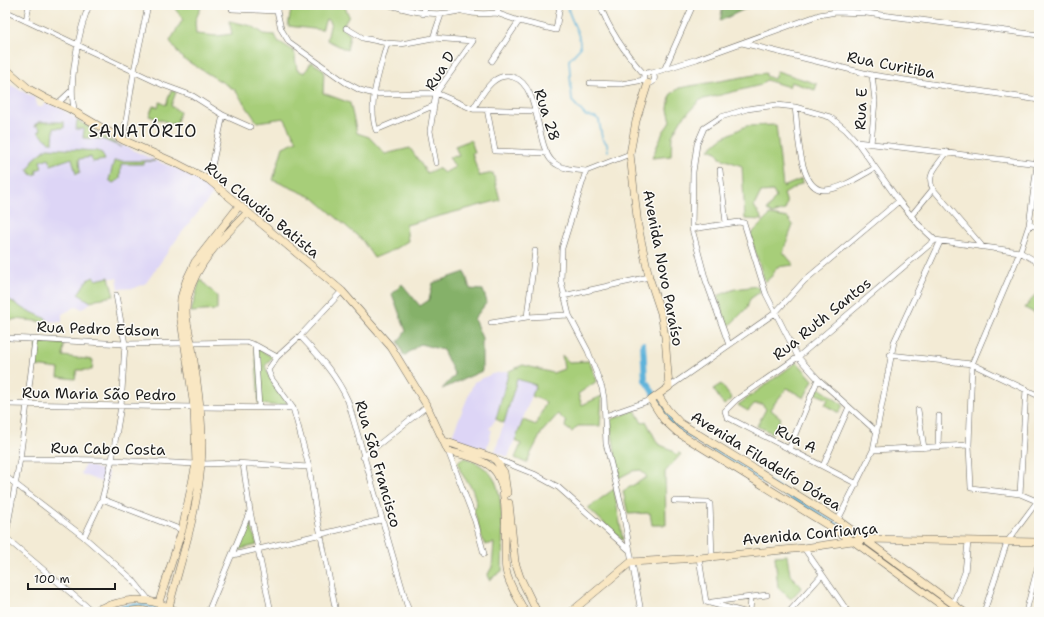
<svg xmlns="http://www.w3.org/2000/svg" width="1044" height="617" font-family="'Shantell Sans',sans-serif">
<rect width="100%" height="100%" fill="#fdfcf7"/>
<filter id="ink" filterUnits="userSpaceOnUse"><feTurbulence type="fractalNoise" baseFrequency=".025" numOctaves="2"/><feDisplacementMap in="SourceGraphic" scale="8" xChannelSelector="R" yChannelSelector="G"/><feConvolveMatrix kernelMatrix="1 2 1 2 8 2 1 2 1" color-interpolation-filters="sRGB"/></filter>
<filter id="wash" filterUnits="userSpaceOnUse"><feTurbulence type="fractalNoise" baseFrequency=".012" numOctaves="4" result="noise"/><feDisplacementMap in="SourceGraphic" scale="16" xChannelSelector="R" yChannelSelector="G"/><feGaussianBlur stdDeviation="0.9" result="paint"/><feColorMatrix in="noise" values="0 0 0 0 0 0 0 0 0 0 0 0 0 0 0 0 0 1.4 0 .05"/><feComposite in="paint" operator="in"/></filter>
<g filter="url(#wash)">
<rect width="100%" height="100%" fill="#f3ebd5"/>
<path fill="#ddd5f6" d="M 11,85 L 35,98 L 38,107 L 41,107 L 47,103 L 61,109 L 106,138 L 159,162 L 183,171 L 215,192 L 179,236 L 146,283 L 135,288 L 119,289 L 117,278 L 110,278 L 114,296 L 96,299 L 82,309 L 77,306 L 62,314 L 62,322 L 16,319 L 5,322 L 5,93 Z
M 509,371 L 496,419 L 489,429 L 492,430 L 486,450 L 451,438 L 474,382 L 492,374 Z
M 517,379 L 536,385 L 508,457 L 495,452 Z
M 85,464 L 109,473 L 106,484 L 81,474 Z"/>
<path fill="#a7ce79" stroke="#62754a" d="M 172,5 L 202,5 L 195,21 L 196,34 L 217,36 L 232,34 L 229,21 L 252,26 L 264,34 L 275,35 L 278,41 L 294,51 L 297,70 L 305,73 L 311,62 L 324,70 L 323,93 L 350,103 L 357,133 L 369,137 L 385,154 L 410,148 L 427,173 L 438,168 L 444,173 L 455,167 L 449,157 L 459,156 L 455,146 L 471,140 L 475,153 L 472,153 L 479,176 L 493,173 L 500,200 L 406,225 L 408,241 L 391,251 L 374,258 L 362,240 L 314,198 L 273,180 L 283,147 L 297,141 L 284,118 L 257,122 L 235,90 L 182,58 L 170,41 L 183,19 Z
M 292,5 L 344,5 L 349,16 L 342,28 L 350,35 L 347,50 L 327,40 L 331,22 L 326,19 L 322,30 L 288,26 Z
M 777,71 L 817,84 L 815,90 L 791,82 L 789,87 L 766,80 L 761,85 L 700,100 L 681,120 L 672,136 L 671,156 L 652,158 L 663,132 L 671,121 L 668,109 L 670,95 L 679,88 L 766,73 L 766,76 L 774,79 Z
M 171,90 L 176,92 L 171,106 L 180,112 L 176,125 L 149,116 L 153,106 L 158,107 L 160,102 L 166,105 Z
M 77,120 L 121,147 L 102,139 L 83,138 L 84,129 L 76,129 Z
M 38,122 L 64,122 L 64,128 L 54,128 L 53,142 L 49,142 L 38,132 L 41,130 L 37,125 L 35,127 L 35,124 L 38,124 Z
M 776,125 L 783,187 L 802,179 L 802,183 L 784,194 L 787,203 L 785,210 L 772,214 L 767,210 L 776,197 L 773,191 L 761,192 L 754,206 L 763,220 L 745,219 L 742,166 L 720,158 L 717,152 L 709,149 L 722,138 L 746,126 Z
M 47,148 L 97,151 L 102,153 L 105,160 L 92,162 L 91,157 L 79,159 L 80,172 L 76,174 L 72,158 L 51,165 L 49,158 L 40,161 L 42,168 L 36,170 L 37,174 L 32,175 L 28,170 L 33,162 L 32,161 Z
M 114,161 L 155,161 L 145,161 L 144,164 L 121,164 L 120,179 L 113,183 L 109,180 Z
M 770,215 L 788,218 L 793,225 L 783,252 L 794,265 L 777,267 L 772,276 L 765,282 L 750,235 Z
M 94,277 L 96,280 L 109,277 L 114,296 L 96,299 L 91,302 L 78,294 L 87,280 Z
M 200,279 L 217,296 L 217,310 L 191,312 Z
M 757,286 L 760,292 L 750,299 L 747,308 L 728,327 L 717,296 L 735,289 Z
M 1039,290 L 1039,314 L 1038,315 L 1025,308 Z
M 5,297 L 22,308 L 47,319 L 45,322 L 16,319 L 5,322 Z
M 37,342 L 64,344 L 63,356 L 93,360 L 92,370 L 77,370 L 75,379 L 58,377 L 59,369 L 35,366 Z
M 255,347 L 272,357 L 265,366 L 272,383 L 290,407 L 259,404 Z
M 562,355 L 569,362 L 589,361 L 597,381 L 578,394 L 582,405 L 602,396 L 600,426 L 578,426 L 572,432 L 565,427 L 566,422 L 558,414 L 542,432 L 526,463 L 515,458 L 521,444 L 515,441 L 523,420 L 536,425 L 546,402 L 532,396 L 536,385 L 517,379 L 504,423 L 496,419 L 509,371 L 523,365 L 553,373 L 564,369 Z
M 797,362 L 813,380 L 804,398 L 787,388 L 770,409 L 781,418 L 772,433 L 757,426 L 766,409 L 762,404 L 754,404 L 748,411 L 738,405 Z
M 721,384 L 732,399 L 724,405 L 713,389 Z
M 818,387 L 843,405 L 839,413 L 825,405 L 828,399 L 816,394 Z
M 635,410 L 642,423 L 646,421 L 658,444 L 672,450 L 676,455 L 678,453 L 681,454 L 665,472 L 666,525 L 652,525 L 650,513 L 628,514 L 623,491 L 647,477 L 641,470 L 632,471 L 619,478 L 610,420 Z
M 466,458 C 478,463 489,469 495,481 C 504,499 503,550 502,571 L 489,580 L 488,574 L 492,567 L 494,543 L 485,545 L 481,535 L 474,510 L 477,505 C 475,499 474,492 471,487 C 465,478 459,472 458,462 L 461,459 Z
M 614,489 L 623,541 L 588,508 Z
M 250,522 L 257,545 L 237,550 Z
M 787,555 L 790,575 L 802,587 L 791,599 L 778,588 L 775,556 Z"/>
<path fill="#85b169" stroke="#506642" d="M 723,5 L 753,5 L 720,21 Z
M 465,272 L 470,289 L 483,290 L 487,302 L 474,319 L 482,338 L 482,371 L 442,389 L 455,375 L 443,350 L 420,344 L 404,356 L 398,342 L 406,331 L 392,294 L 402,284 L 420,306 L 429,300 L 433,283 Z"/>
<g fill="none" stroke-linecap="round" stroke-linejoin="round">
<path stroke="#5eb3da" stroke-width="1.5" d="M 567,5 C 570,21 581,32 580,48 L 569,60 L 572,101 L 586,116 L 595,117 L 599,120 L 602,138 L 607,144 L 608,151"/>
<path stroke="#5eb3da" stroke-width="6" d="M 643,344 L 645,380 L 674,426 L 850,533
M 885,559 L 938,597
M 113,612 C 131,604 151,601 169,612"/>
</g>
</g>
<g filter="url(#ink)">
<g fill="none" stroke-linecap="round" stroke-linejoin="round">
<g stroke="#67645d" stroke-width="6">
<path id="street" d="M 278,5 L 277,11 L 281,29 L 289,42 L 345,82 L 360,90 L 374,94 L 436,93 L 473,109 L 536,111
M 390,5 C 414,12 435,17 459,11
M 448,5 C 463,14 479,15 496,13 L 502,5
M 600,5 C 610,32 625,53 644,74
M 232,9 L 277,11
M 5,11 L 163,85 L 193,96 L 223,115 L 250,127
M 496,13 L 519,21 L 556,30 L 560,5
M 423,14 L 426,5
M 26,21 L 29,5
M 346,28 L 363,38 L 387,43 L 401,44 L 433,38 L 473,41
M 433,38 L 441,15
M 387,43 C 380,71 367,102 376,130 L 433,106
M 742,43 L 872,75 L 1039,100
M 492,61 L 519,21
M 665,68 L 693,5
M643.5 78a5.5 5.5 0 1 1 11 0a5.5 5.5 0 1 1-11 0Z
M 652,73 L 697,59 L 819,15 L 836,12 L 866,13 L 1039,35
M 590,83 L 621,84 L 644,80
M 57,104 L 71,91
M 795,107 C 798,127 798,192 825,190 C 842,189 860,176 875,168
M 473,109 C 482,95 493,71 513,77 C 541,85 535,144 552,161 C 560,169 575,170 586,171
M 487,109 L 495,151 L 547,153
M 75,112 C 67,86 79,30 89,5
M 123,140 L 134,71 L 148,5
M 857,142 L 1039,164
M 871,144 L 875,101 L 872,75
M 1039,150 L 1029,225 L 1020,252 L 972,364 L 969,445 L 971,488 L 1020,494 L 1039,502
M 947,152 C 939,164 925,175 933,189 L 981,245
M 630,154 L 586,171 L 562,248 L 561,281 L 569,315 L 588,351 L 602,388 L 604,398 L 606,444 L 623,512 L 641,612
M 436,163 L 430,131 L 436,93 L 473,41
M 720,170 L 726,223
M 209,180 L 223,115
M 911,216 L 933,189
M 1029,225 L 1039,227
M 692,229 L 739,222 L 744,223 L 766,294 L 798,357 L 818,379 L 877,432
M 563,296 L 649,277
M 527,317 L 535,251
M 491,323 L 527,317 L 569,315
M 300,336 C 319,356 337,376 348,401 L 409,612
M 10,338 L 125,344 L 185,343
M 191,343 L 246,342 L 255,345 L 277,357
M 255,345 L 259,407
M 729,345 L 706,281 L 692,229 L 693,172 L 697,144 L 704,128 L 721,117 L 747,109 L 777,105 L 795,107 L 830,117 L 846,130 L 857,142 L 899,201 L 919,225 L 935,240 L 1020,252 L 1039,263
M 890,355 L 972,364 L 1039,396
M 669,387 L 775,313 L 804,281 L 899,201
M 5,404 L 194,407
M 200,407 L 293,408
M 918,410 L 924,448
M 605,416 L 651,400
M 938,447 L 939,416
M 789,449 L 818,379
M 873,450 L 969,445
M 448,451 L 475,521 L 484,554
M 363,457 L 427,406
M 494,458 L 534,474 L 558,487 L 629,550
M 20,459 L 112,460 L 196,464
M 202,464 L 234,463 L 309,467
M 243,464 L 250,511 L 271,612
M 823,466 L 849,407
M 5,476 L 84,537 L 133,580 L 149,600
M 857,484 L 727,417 L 725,411 L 736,400 L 798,357 L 935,240
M 1020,494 L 1026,389
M 102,499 L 182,530
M 674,501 L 708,502 L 710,504 L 712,556
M 838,520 L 873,450 L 894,342 L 940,242
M 5,537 L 92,611
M 84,537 L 102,499 L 112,460 L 121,406 L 125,344 L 116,295
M 5,540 L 20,459 L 35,340
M 804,548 L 848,612
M 233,555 L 381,520
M 699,558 L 706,602 L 744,612
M 712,602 L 767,595
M 953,604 L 965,572 L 968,542
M 208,612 L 250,511
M 336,612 L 315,506 L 309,467 L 297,422 L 293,408 L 271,378 L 268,370 L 277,357 L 300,336 L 342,291
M 750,612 L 751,597
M 789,612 L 822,575
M 984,612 L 1007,542 L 1039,499
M 1026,612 L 1039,562"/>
</g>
<g stroke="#67645d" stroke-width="8">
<path id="secondary" d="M 5,68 L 29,89 L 47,99 L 68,108 L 123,140 L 178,164 L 209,180 L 342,291 L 391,347 L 427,406 L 448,451 C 462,455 480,458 491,467 C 513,484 502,546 506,570 C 508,585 519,599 525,612
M 648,83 L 636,121 L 630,154 L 638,226 L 649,277 L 661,313 L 665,337 L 669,387 L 651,400 L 664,420 L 677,432 L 853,541 L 951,612
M 658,395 L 667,409 L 680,423 L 838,520 L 964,612
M 444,441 L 494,458 L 504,472 L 507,493
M 509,503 L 515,562 L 520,577 L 537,612
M 159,602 L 182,530 L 196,464 L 194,407 L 180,314 L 181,298 L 186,281 L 195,262 L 239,206
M 169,607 C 181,560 197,513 201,465 C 205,426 197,385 192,347 C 189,330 183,314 188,296 C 197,262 223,237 247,213
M 90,612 C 124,599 145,593 178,612
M 122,612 L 140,610 L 151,612
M 571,612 L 631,562 L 699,558 L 804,548 L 866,539 L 1039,542"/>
</g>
<use href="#street" stroke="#fff" stroke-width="5"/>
<use href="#secondary" stroke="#f9e7c3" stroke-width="7"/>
</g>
</g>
<g text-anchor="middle" stroke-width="3" stroke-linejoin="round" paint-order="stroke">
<g font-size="15" fill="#1c1c1c" stroke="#fdfcf7">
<text transform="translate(891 65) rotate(11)" y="5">Rua Curitiba</text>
<text transform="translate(440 71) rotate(-58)" y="5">Rua D</text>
<text transform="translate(861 109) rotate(-88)" y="5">Rua E</text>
<text transform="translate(547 115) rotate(72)" y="5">Rua 28</text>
<text transform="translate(262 210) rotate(39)" y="5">Rua Claudio Batista</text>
<text transform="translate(663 268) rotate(79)" y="5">Avenida Novo Paraíso</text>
<text transform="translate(822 319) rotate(-39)" y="5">Rua Ruth Santos</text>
<text transform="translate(98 329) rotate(2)" y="5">Rua Pedro Edson</text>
<text transform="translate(99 394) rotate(1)" y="5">Rua Maria São Pedro</text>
<text transform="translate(796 439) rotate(27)" y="5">Rua A</text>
<text transform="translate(108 449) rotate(1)" y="5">Rua Cabo Costa</text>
<text transform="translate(766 461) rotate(32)" y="5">Avenida Filadelfo Dórea</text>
<text transform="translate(378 464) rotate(74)" y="5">Rua São Francisco</text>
<text transform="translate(810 534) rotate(-5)" y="5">Avenida Confiança</text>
</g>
<g font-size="17" letter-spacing="1" fill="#1c1c1c" stroke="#fdfcf7">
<text x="143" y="137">SANATÓRIO</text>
</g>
</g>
<rect width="1044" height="617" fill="none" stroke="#fdfcf7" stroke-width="20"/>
<path d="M28 583v6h87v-6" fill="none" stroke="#1c1c1c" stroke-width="2"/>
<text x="34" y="583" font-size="12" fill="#1c1c1c" stroke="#fdfcf7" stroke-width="3" paint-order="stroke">100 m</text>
</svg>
